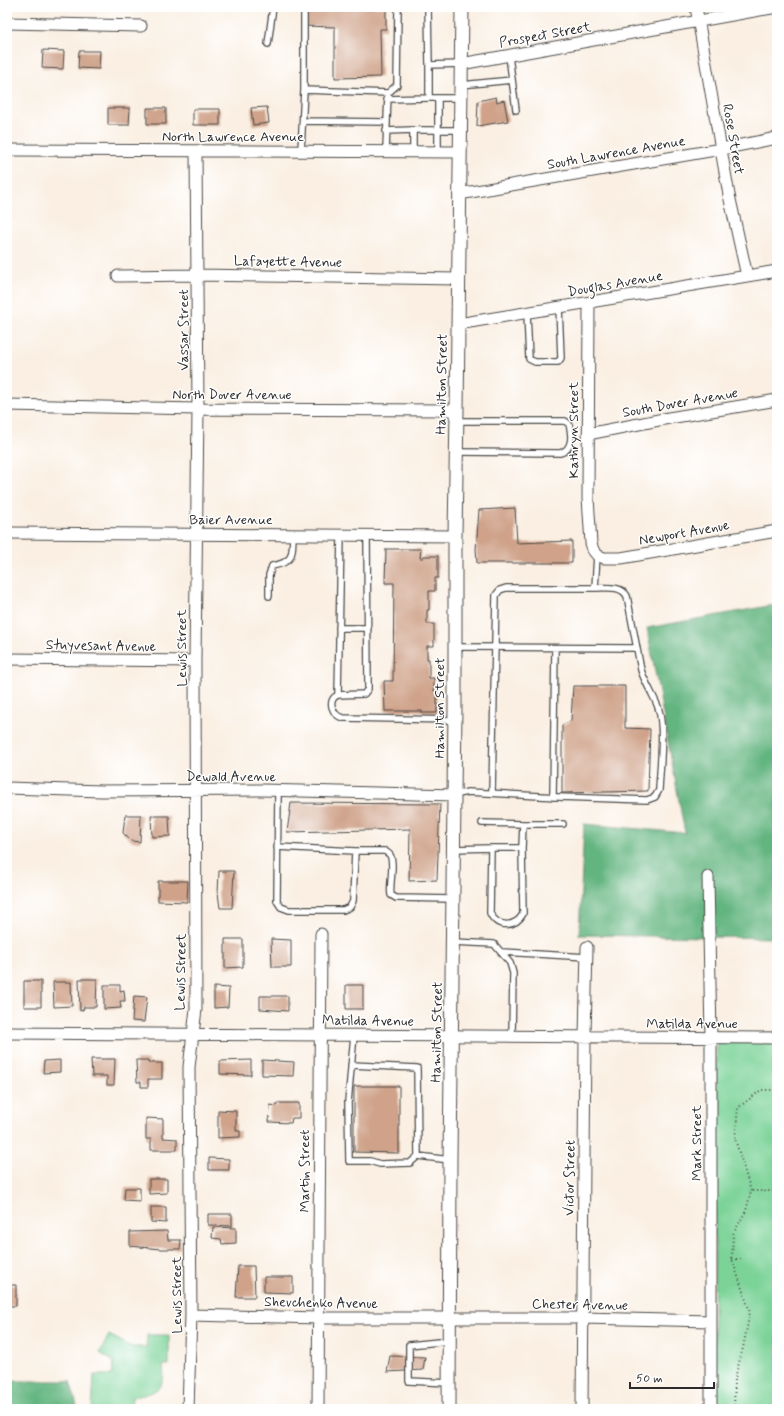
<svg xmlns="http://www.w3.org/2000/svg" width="784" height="1416" font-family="Mynerve,sans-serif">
<rect width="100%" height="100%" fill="#fff"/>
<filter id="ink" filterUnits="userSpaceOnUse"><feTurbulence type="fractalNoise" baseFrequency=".025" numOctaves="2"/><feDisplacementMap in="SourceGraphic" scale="8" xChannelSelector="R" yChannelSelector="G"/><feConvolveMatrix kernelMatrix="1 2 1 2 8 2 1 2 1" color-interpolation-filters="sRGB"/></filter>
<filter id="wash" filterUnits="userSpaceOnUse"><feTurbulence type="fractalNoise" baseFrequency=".012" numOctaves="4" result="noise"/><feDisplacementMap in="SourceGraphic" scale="16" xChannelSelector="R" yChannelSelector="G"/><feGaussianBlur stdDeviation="0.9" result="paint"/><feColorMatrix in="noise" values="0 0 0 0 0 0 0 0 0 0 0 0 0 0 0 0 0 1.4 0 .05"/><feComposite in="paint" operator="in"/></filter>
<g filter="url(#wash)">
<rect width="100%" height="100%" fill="#faefe2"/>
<path fill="#7bd398" stroke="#537f62" d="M 777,1032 L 777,1409 L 713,1409 L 717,1039 Z
M 109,1335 L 132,1347 L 147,1347 L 147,1335 L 169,1335 L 169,1365 L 163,1365 C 167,1390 153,1394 132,1397 L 131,1409 L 92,1409 L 94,1375 L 112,1375 L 114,1362 L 100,1353 Z"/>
<path fill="#64b580" stroke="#487056" d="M 774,605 L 777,616 L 777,938 L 579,935 L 584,824 L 685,833 L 647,628 Z
M 7,1381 L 70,1381 L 78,1409 L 7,1409 Z"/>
<g id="blocks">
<path fill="#cfa289" d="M 304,7 L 386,7 L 386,29 L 380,29 L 381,77 L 335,78 L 335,27 L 304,26 Z
M 43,50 L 64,51 L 63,69 L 42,68 Z
M 79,51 L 100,51 L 99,69 L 78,68 Z
M 496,97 L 497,102 L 504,100 L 508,121 L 477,126 L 478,101 Z
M 267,107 L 269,123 L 253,125 L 251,108 Z
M 108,108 L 130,108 L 129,125 L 108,125 Z
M 147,108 L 166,108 L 166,124 L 147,124 Z
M 193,109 L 220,109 L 220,125 L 193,125 Z
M 515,508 L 517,543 L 572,541 L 572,563 L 477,563 L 476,549 L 479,510 Z
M 386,549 L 421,549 L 420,558 L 423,558 L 423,556 L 438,556 L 438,578 L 435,578 L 435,591 L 429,591 L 429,610 L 427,610 L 427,624 L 434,624 L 434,646 L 427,646 L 427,659 L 429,659 L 429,678 L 434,678 L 434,691 L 437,691 L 437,713 L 422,713 L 422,711 L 385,711 L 384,681 L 393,681 L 394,583 L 385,583 Z
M 573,686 L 625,686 L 625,728 L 650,729 L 648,791 L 562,793 L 562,725 L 571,721 Z
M 291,803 L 440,804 L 437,880 L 409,881 L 410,829 L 287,832 Z
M 125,815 L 141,815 L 140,842 L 131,841 L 123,833 Z
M 151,816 L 169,816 L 170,836 L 152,837 Z
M 219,871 L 234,871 L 232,908 L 220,908 L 218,893 Z
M 158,881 L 188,881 L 187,902 L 158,901 Z
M 225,939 L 243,939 L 243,967 L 225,968 Z
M 271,939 L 291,940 L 291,967 L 272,967 Z
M 79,979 L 97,979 L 96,1007 L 84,1007 L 83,1010 L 80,1011 Z
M 24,981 L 41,981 L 41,1007 L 24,1007 Z
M 53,982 L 71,982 L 72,1006 L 54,1007 Z
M 104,985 L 120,985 L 120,991 L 124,990 L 125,1001 L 120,1001 L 121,1008 L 104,1009 Z
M 346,985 L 363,985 L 363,1009 L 346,1009 Z
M 214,987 L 229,988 L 228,1007 L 214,1008 Z
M 134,996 L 147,997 L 144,1022 L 132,1021 Z
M 260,996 L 288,996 L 288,1011 L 260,1009 Z
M 7,1059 L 9,1059 L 9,1076 L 7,1076 Z
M 91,1059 L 115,1059 L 114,1085 L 107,1085 L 107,1076 L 92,1076 Z
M 60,1060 L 60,1072 L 43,1073 L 44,1061 Z
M 136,1060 L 148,1060 L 148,1063 L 162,1063 L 162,1079 L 148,1079 L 148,1087 L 141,1087 L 141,1082 L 137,1082 Z
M 251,1060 L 251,1075 L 220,1074 L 220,1061 Z
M 262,1060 L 294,1062 L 293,1076 L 262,1075 Z
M 354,1086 L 399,1086 L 399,1153 L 354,1152 Z
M 277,1103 L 299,1103 L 299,1118 L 292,1118 L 291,1123 L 269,1122 L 270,1105 L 277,1106 Z
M 218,1110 L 236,1111 L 236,1131 L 240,1131 L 240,1137 L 218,1138 Z
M 146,1118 L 163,1119 L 163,1138 L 177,1139 L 177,1150 L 151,1150 L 151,1139 L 146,1139 Z
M 209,1158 L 229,1159 L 229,1170 L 209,1170 Z
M 149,1179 L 167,1179 L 167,1193 L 149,1194 Z
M 125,1188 L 140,1188 L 140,1201 L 124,1200 Z
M 151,1207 L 166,1207 L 166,1223 L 151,1222 Z
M 208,1214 L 232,1214 L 232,1226 L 208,1225 Z
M 213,1227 L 236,1228 L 236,1243 L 222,1244 L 221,1239 L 212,1238 Z
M 167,1231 L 168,1240 L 181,1240 L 180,1249 L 161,1249 L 130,1246 L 130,1232 Z
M 238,1266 L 254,1266 L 255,1297 L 236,1297 Z
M 264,1277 L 293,1277 L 293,1293 L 264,1292 Z
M 7,1285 L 16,1285 L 16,1306 L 7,1306 Z
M 390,1356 L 425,1357 L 423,1370 L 387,1372 Z"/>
</g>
</g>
<g filter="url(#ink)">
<use href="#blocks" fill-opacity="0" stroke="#4a4846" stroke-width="1"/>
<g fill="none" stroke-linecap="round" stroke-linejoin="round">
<g stroke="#4a4846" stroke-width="8">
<path id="service" d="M 428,7 L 429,65 L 461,64
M 268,44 L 273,7
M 509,56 L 516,110
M 429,65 L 429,98 L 460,98
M 461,85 L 512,80
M 304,90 L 304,7
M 388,93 L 397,85 L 398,7
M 438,98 L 438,130 L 460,130
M 387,99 L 429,98
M 303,121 L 387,122
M 386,131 L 413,130
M 301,151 L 304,90 L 388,93 L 386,151
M 413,152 L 413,130 L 438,130 L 438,151
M 527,313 L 529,359 L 535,362 L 558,362 L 561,358 L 559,307
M 457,452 L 560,453 C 573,450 572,435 569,424 L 565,421 L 457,421
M 367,535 L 368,689 L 364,694 L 338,695 C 326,700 333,716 343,718 L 455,720
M 269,596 L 269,575 L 272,566 C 295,562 292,554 293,535
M 339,628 L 368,628
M 455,647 L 636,648
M 338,695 L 341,535
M 278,791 L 277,901 L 281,907 L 289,910 L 343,910 L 350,907 L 353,901 L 355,851 L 385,851 C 386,852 388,853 390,855 C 395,864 389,884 391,895 L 396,898 L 452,899
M 492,793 L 496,595 L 500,590 L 506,588 L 595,588
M 454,795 L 468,792 L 558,797 L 647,800 L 655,797 L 659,790 C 660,767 665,727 658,707 C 653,694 645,683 641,670 L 627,596 C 621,585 606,588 595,588 L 597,555
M 553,797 L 555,648
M 482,823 L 523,824
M 277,847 L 355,851
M 522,848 L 523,824 L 563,824
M 454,849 L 491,848 L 490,913 C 497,928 515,928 523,914 L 522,848 L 491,848
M 453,942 L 494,944 L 510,963 L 513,973 L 512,1037
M 502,952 L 587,957
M 354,1035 L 348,1102 L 349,1161 L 370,1161 L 380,1164 L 410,1163 L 418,1156 L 450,1160
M 351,1065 L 417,1068 L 418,1156
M 449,1383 L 409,1381 L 409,1345 L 449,1341"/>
</g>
<g stroke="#4a4846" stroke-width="13">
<path id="minor" d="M 696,7 L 729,195 L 747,276
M 7,23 L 141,26
M 461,64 L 777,7
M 7,150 L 460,152
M 459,194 L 721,149 L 777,138
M 118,276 L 198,275 L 458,279
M 589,303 L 588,498 L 591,543 L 593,550 L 597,555 L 604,558 L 621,558 L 777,531
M 458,324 L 777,271
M 7,405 L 198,409 L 457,410
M 588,434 L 669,418 L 777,400
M 7,533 L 455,536
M 7,659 L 195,661
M 7,788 L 102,791 L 262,790 L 454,795
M 708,877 L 711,1038 L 711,1409
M 7,1033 L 777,1038
M 191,1315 L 319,1318 L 582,1318 L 711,1321
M 188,1409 L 191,1315 L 189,1067 L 196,1009 L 195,661 L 198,409 L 196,151
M 318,1409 L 321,934
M 582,1409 L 585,1037 L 587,947"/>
</g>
<g stroke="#4a4846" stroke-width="15">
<path id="tertiary" d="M 449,1409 L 450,1160 L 455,707 L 455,536 L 457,410 L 462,7"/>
</g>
<path stroke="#4a4846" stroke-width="2" stroke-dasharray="1 3" stroke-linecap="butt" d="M 751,1191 L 735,1139 L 738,1108 L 761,1090 L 777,1090
M 732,1259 L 744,1259
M 734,1409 L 735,1378 L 743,1348 L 750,1312 L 732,1259 L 733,1234 L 746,1211 L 751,1191 L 777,1191"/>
<use href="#service" stroke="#fff" stroke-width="5.5"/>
<use href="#minor" stroke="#fff" stroke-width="11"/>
<use href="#tertiary" stroke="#fff" stroke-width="13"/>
</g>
</g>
<g text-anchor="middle" stroke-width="3" stroke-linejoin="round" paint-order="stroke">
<g font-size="14" fill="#2b2b2b" stroke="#fff">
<text transform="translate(545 34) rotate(-10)" y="5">Prospect Street</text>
<text x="233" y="141">North Lawrence Avenue</text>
<text transform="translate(734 139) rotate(80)" y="5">Rose Street</text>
<text transform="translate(616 152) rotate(-10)" y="5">South Lawrence Avenue</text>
<text transform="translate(288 261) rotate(1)" y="5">Lafayette Avenue</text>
<text transform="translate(615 283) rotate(-10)" y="5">Douglas Avenue</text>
<text transform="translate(183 330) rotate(-90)" y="5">Vassar Street</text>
<text transform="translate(441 384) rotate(-89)" y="5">Hamilton Street</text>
<text x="232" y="399">North Dover Avenue</text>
<text transform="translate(680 402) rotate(-10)" y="5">South Dover Avenue</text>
<text transform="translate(573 430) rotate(-90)" y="5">Kathryn Street</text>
<text x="231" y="524">Baier Avenue</text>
<text transform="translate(684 532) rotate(-10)" y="5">Newport Avenue</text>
<text transform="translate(101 645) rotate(1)" y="5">Stuyvesant Avenue</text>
<text transform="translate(181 648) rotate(-90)" y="5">Lewis Street</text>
<text transform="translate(439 708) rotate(-90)" y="5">Hamilton Street</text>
<text x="231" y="781">Dewald Avenue</text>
<text transform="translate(180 972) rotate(-89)" y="5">Lewis Street</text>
<text transform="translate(368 1020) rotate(1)" y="5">Matilda Avenue</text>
<text x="692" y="1028">Matilda Avenue</text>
<text transform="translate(436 1032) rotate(-89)" y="5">Hamilton Street</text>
<text transform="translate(696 1143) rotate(-90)" y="5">Mark Street</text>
<text transform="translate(304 1171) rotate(-90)" y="5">Martin Street</text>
<text transform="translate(569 1178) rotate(-89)" y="5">Victor Street</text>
<text transform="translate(176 1295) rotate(-90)" y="5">Lewis Street</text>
<text transform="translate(321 1302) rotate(1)" y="5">Shevchenko Avenue</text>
<text transform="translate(580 1304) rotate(1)" y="5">Chester Avenue</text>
</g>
</g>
<rect width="784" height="1416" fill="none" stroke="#fff" stroke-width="24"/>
<path d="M630 1382v6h84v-6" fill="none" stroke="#2b2b2b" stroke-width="2"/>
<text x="636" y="1382" font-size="12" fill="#2b2b2b" stroke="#ffffff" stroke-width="3" paint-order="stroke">50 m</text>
</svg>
